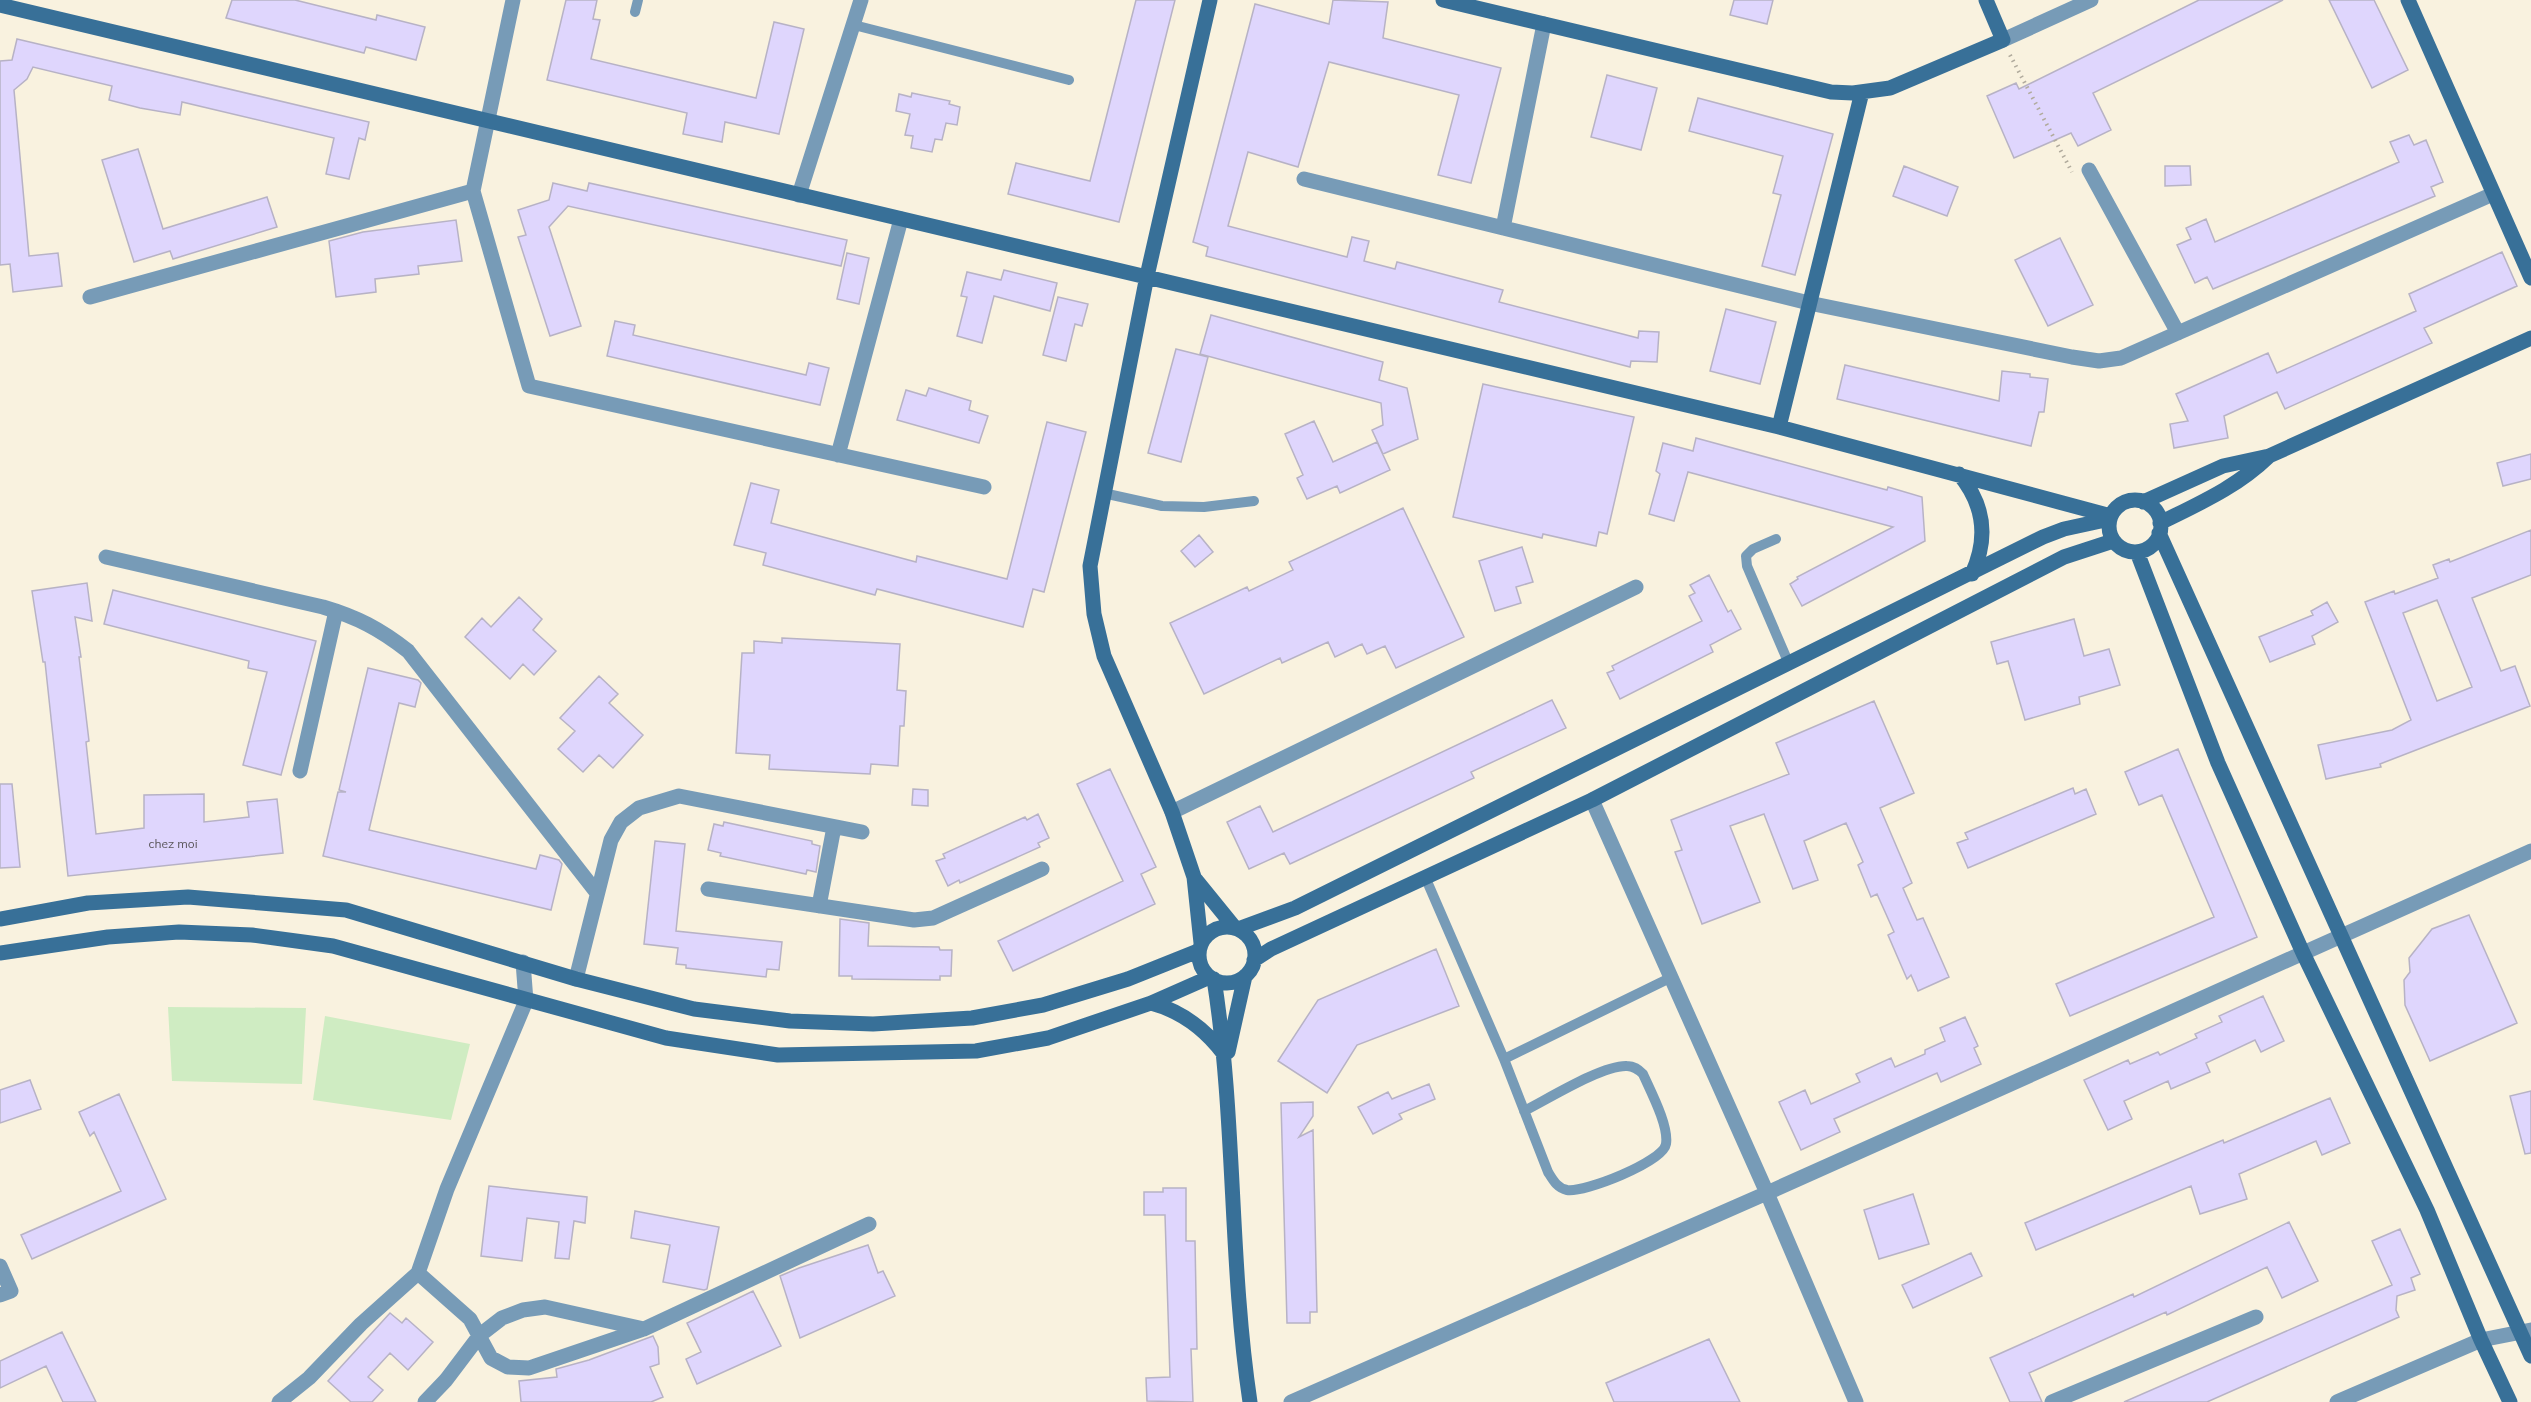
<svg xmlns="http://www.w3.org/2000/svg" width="2531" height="1402" font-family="Mulish,sans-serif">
<rect width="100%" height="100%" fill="#f9f2df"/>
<path fill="#cfecc2" d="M 168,1007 L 306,1008 L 302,1084 L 172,1081 Z
M 325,1016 L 470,1044 L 451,1120 L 313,1100 Z"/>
<path fill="#dfd6fd" stroke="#b7b2c5" stroke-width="1.5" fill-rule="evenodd" d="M 232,0 L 295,0 L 376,20 L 377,15 L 425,27 L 416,60 L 366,47 L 364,53 L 226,18 Z
M 566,0 L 597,0 L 593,19 L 600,20 L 591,59 L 756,98 L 774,22 L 804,29 L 779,134 L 725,122 L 722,142 L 683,134 L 687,113 L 547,80 Z
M 1136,0 L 1175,0 L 1119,222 L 1008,194 L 1016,163 L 1090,181 Z
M 1333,0 L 1388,2 L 1383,38 L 1501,68 L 1471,183 L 1438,175 L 1459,95 L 1329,62 L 1298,167 L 1248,152 L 1228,226 L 1347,257 L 1352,237 L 1369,241 L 1364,261 L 1395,269 L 1397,262 L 1503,290 L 1499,302 L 1638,338 L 1639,331 L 1659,332 L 1657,362 L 1631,361 L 1630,367 L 1206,256 L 1208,247 L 1193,242 L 1255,4 L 1329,24 Z
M 1734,0 L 1773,0 L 1767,24 L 1730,15 Z
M 2199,0 L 2283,0 L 2093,93 L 2111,130 L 2078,146 L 2071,133 L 2014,158 L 1987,96 L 2016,83 L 2019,89 Z
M 2329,0 L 2374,0 L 2408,70 L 2372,88 Z
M 17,39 L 369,122 L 365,140 L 359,138 L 349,179 L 326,174 L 334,138 L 182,102 L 180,115 L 140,108 L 109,100 L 112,86 L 33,67 L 27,79 L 14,90 L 29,256 L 58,253 L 62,286 L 13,292 L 10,264 L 0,265 L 0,61 L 12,60 Z
M 1607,75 L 1657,88 L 1641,150 L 1591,137 Z
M 912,93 L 950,101 L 949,104 L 960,107 L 957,125 L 946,123 L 942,140 L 935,139 L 932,152 L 911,148 L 913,136 L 905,135 L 910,114 L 896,111 L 899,94 L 911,97 Z
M 1698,98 L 1833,134 L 1795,275 L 1762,266 L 1781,195 L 1773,193 L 1783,156 L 1689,131 Z
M 2409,135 L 2414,145 L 2426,140 L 2443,182 L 2431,187 L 2435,196 L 2213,289 L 2207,277 L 2195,283 L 2177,245 L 2191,239 L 2186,228 L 2206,219 L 2215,242 L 2399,162 L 2390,142 Z
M 138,149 L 163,229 L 267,197 L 277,227 L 173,259 L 170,251 L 134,262 L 102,160 Z
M 1904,166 L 1958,187 L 1947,216 L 1893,196 Z
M 2165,166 L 2190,166 L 2191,185 L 2165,186 Z
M 553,183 L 587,191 L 589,183 L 847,240 L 841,266 L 568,206 L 549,227 L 581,326 L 550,336 L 518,237 L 526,235 L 518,210 L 549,200 Z
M 456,220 L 462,261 L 418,266 L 419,274 L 375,279 L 376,292 L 336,297 L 329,241 L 363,232 Z
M 2060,238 L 2093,305 L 2048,326 L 2015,260 Z
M 2502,252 L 2517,286 L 2424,328 L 2432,343 L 2285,409 L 2277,392 L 2224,416 L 2228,438 L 2174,448 L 2170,424 L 2188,421 L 2176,394 L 2268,353 L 2277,373 L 2416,311 L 2409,294 Z
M 847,253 L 869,258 L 859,304 L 837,299 Z
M 1004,270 L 1057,283 L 1050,311 L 994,296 L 982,343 L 957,336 L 967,297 L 961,296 L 967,272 L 1001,280 Z
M 1058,297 L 1088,304 L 1082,326 L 1075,324 L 1066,361 L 1043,355 Z
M 1726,309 L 1776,322 L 1760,384 L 1710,371 Z
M 1211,315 L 1383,362 L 1379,380 L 1407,388 L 1418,439 L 1383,454 L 1372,430 L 1383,425 L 1381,403 L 1200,354 Z
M 615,321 L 635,325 L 633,335 L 806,375 L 809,363 L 829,368 L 820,405 L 607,356 Z
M 1176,349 L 1208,357 L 1181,462 L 1148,453 Z
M 1845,365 L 1999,401 L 2002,371 L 2030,374 L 2030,377 L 2048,379 L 2044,412 L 2039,412 L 2031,446 L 1837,399 Z
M 1483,384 L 1634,417 L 1607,534 L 1599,532 L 1596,546 L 1543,534 L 1542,538 L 1453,517 Z
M 929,388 L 971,401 L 969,410 L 988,416 L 979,443 L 897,420 L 906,390 L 926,396 Z
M 1314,421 L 1333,462 L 1377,442 L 1390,470 L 1340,493 L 1337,486 L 1307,499 L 1297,478 L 1303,475 L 1285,434 Z
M 1047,422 L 1086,432 L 1044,592 L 1033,589 L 1023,627 L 877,589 L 875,595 L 763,565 L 766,553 L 734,545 L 751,483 L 779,490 L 771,523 L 916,562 L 917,556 L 1007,579 Z
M 1696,438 L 1887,490 L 1888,487 L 1922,497 L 1925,541 L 1802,606 L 1790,584 L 1798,579 L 1797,577 L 1893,527 L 1688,472 L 1674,521 L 1649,514 L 1660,474 L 1656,471 L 1663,443 L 1693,451 Z
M 2531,454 L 2531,479 L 2503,486 L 2497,463 Z
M 1403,508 L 1464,637 L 1396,668 L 1385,646 L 1367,654 L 1362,644 L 1335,657 L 1328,642 L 1282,663 L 1280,658 L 1204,694 L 1170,623 L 1247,587 L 1249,591 L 1293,570 L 1289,562 Z
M 2531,530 L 2531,575 L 2472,598 L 2501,671 L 2515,666 L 2530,706 L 2380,764 L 2381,767 L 2326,779 L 2318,745 L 2392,730 L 2411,720 L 2365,602 L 2394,591 L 2395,594 L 2438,578 L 2433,565 L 2449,559 L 2450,562 ZM 2437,600 L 2472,687 L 2437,701 L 2403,613 Z
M 1199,535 L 1213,552 L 1195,567 L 1181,551 Z
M 1522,547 L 1533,582 L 1516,587 L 1521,603 L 1495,611 L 1479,561 Z
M 1709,575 L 1728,612 L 1731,610 L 1741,629 L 1710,645 L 1713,652 L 1620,699 L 1607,673 L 1614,670 L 1612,666 L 1702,621 L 1689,596 L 1695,593 L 1690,585 Z
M 87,583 L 92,621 L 75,617 L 81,657 L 79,657 L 89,741 L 86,742 L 96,834 L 144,828 L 144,795 L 204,794 L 204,822 L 249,817 L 247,802 L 277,799 L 283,853 L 68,876 L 45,662 L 43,662 L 32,591 Z
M 113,590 L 316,641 L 281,775 L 243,765 L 267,672 L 248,668 L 249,661 L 104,624 Z
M 519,597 L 542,619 L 533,630 L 556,651 L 534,675 L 523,664 L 510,679 L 465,637 L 482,618 L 491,627 Z
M 2327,602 L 2338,622 L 2312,636 L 2315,644 L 2270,662 L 2259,637 L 2313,615 L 2311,611 Z
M 2074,619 L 2084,656 L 2109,649 L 2120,685 L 2079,697 L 2080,704 L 2025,720 L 2008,661 L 1997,664 L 1991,642 Z
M 782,638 L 900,644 L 897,690 L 906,691 L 904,726 L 900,726 L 898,766 L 871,764 L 870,774 L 769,769 L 770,755 L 736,753 L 742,653 L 754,653 L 754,641 L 782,643 Z
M 368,668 L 418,680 L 421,683 L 415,707 L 399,703 L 369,830 L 536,869 L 540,855 L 559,860 L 562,864 L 551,910 L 323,856 L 338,792 L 346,792 L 339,790 Z
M 599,676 L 618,694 L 609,703 L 643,735 L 613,768 L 599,755 L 583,772 L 558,749 L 575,731 L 560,718 Z
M 1552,700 L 1566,728 L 1471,772 L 1474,778 L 1290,864 L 1284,853 L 1249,869 L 1227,822 L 1260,806 L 1273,832 Z
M 1874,701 L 1914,793 L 1880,808 L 1912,883 L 1903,888 L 1917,920 L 1923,918 L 1949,977 L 1918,991 L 1911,975 L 1907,979 L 1888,935 L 1894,932 L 1877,894 L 1871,897 L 1858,865 L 1863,862 L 1846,823 L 1804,841 L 1818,880 L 1793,889 L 1764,814 L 1730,826 L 1760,902 L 1702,924 L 1675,852 L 1682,850 L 1671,820 L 1789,774 L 1776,743 Z
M 2178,749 L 2257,937 L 2070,1016 L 2056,984 L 2214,917 L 2162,795 L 2139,805 L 2125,772 Z
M 1110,769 L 1156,867 L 1141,874 L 1155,904 L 1013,971 L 998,941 L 1123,881 L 1077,784 Z
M 0,784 L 12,784 L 20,867 L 0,868 Z
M 2073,788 L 2075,794 L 2086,789 L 2096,814 L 1968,868 L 1957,843 L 1968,839 L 1965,833 Z
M 913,789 L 928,790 L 928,806 L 912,805 Z
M 1038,814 L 1049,838 L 1038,843 L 1040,847 L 960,883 L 959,880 L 948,886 L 936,861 L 945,858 L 943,854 L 1025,817 L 1027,820 Z
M 724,822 L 812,841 L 812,844 L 820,846 L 816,872 L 807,870 L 806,874 L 720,856 L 721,853 L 708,850 L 714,824 L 723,826 Z
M 655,841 L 685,844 L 676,931 L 782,942 L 779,970 L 767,969 L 766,977 L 686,968 L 686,965 L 676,964 L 678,948 L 644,944 Z
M 2469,915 L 2517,1023 L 2430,1061 L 2405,1005 L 2404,980 L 2410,972 L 2409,958 L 2432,929 Z
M 840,919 L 869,923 L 868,946 L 939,947 L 940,950 L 952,950 L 951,976 L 940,976 L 940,980 L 852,979 L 852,976 L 839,976 Z
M 1436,949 L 1459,1006 L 1357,1045 L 1327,1093 L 1278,1061 L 1318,1000 Z
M 2263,996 L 2284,1041 L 2261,1052 L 2255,1040 L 2206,1063 L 2210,1072 L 2171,1089 L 2168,1081 L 2124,1101 L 2132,1119 L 2108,1130 L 2084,1080 L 2128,1060 L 2130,1064 L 2158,1052 L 2160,1055 L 2197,1038 L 2195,1034 L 2222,1022 L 2219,1016 Z
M 1965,1017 L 1978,1046 L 1974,1048 L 1981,1064 L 1941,1082 L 1937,1073 L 1834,1119 L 1840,1132 L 1801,1150 L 1779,1102 L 1805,1090 L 1811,1104 L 1860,1082 L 1856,1074 L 1891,1058 L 1895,1067 L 1925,1054 L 1925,1050 L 1945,1041 L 1940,1028 Z
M 30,1080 L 41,1109 L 0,1123 L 0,1090 Z
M 1429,1084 L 1435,1099 L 1399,1114 L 1402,1119 L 1373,1134 L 1358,1107 L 1388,1092 L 1392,1099 Z
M 2531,1091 L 2531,1153 L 2525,1154 L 2510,1096 Z
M 119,1094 L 166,1199 L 32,1259 L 21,1235 L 121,1191 L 94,1132 L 90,1136 L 79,1112 Z
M 2330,1098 L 2350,1143 L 2322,1155 L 2316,1141 L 2239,1174 L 2247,1199 L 2200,1214 L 2191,1186 L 2036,1250 L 2025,1223 L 2223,1140 L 2224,1143 Z
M 1313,1102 L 1313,1116 L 1299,1137 L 1313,1130 L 1317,1312 L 1310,1312 L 1310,1323 L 1287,1323 L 1281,1103 Z
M 489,1186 L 587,1197 L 585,1223 L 574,1221 L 569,1259 L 555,1258 L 559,1222 L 527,1218 L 522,1261 L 481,1256 Z
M 1163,1188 L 1186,1188 L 1186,1241 L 1195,1241 L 1197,1349 L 1191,1349 L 1193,1402 L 1147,1401 L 1146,1378 L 1170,1377 L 1165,1215 L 1144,1215 L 1144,1192 L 1163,1192 Z
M 1913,1194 L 1929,1244 L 1879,1259 L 1864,1210 Z
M 635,1211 L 719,1227 L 707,1289 L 704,1290 L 663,1282 L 670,1245 L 631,1238 Z
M 2289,1222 L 2318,1281 L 2282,1298 L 2267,1267 L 2167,1315 L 2166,1312 L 2029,1373 L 2042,1402 L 2010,1402 L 1990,1358 L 2133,1294 L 2134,1297 Z
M 2400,1229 L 2420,1274 L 2411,1278 L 2415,1290 L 2397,1296 L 2396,1310 L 2399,1317 L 2207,1402 L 2124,1402 L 2392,1285 L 2372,1241 Z
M 868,1245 L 878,1273 L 883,1271 L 895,1296 L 800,1338 L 780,1276 L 799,1268 Z
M 1971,1253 L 1982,1276 L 1913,1308 L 1902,1285 Z
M 753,1291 L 781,1346 L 697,1384 L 686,1359 L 701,1352 L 687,1323 Z
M 390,1313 L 402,1323 L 406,1318 L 433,1342 L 408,1370 L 390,1353 L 368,1377 L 383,1390 L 372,1402 L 351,1402 L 328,1381 Z
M 62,1332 L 96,1402 L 63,1402 L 46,1366 L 0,1388 L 0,1361 Z
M 653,1336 L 658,1347 L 659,1364 L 650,1367 L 663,1397 L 651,1402 L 521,1402 L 519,1381 L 557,1377 L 556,1369 L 589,1360 Z
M 1709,1339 L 1740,1402 L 1614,1402 L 1606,1383 Z"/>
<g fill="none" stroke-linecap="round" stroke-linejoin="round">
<path stroke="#b1ab9d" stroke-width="4" stroke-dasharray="1.5 4.5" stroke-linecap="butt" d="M 2010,55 L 2072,172"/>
<path stroke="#779bb7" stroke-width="10" d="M 635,12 L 638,0
M 854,25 L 1069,80
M 1103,493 L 1162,506 L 1204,507 L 1254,501
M 1776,539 L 1753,549 L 1746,556 L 1747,566 L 1789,664
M 1426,879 L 1504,1059 L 1548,1172 C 1553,1180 1557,1188 1567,1190 C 1584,1193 1663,1162 1666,1144 C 1669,1126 1651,1092 1643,1074 C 1638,1069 1634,1066 1627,1066 C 1602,1065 1548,1099 1524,1111
M 1504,1059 L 1672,977"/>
<path stroke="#779bb7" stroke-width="15" d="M 513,0 L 473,191 L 529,386 L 984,487
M 2003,40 L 2091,0
M 2089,170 L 2178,333
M 1304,179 L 1809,303 L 2072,357 L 2099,361 L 2121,358 L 2493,194
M 799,195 L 861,0
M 1503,228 L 1544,24
M 90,297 L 473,191
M 838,455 L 901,219
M 106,557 L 323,607 C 357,617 380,629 408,651 L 597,893
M 300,771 L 336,611
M 1592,800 L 1767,1193 L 1856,1402
M 1172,812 L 1636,587
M 708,889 L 914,920 L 933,918 L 1042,869
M 819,906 L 834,827
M 576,979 L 611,840 L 621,822 L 639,808 L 679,796 L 862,832
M 0,1266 L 11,1291 L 0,1295
M 418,1273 L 470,1319 L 491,1358 L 508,1367 L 529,1368 L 644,1329 L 869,1224
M 279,1402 L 309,1378 L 361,1324 L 418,1273 L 447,1189 L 526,1001 L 523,962
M 425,1402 L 446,1380 L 480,1335 L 502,1318 L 523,1310 L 545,1307 L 644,1329
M 1291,1402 L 1767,1193 L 2531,851
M 2052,1402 L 2256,1317
M 2337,1402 L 2481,1340 L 2531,1330"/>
<path stroke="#387098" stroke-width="15" d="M 1443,0 L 1831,92 L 1853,93 L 1890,88 L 2003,40 L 1986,0
M 2408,0 L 2531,278
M 0,5 L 1779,427 L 2111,516
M 1779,427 L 1862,92
M 1959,474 C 1984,504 1989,537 1972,574
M2109 526a26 26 0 1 1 52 0a26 26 0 1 1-52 0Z
M 2143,502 L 2223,466 L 2269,456 L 2531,338
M 2160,523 C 2200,503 2237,487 2269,456
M 2159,533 L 2531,1356
M 2137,552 L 2218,763 L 2303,953 L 2427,1210 L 2481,1340 L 2510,1402
M 1196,880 L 1235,928
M 0,919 L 88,903 L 188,897 L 346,910 L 576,979 L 694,1009 L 790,1021 L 873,1024 L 972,1018 L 1043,1005 L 1128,979 L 1198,951
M1199 955a28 28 0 1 1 56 0a28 28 0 1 1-56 0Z
M 1238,929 L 1295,908 L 2043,537 L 2064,529 L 2110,519
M 1201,943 L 1194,877 L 1172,812 L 1104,656 L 1094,614 L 1090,566 L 1147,276 L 1210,0
M 0,953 L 108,937 L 179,932 L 252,935 L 333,946 L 666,1038 L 778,1055 L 976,1051 L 1048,1038 L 1151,1003 L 1210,977
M 1254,960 L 1271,949 L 1592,800 L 2064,557 L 2113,541
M 1214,979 C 1236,1119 1229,1262 1250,1402
M 1151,1003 C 1181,1011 1204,1028 1223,1053
M 1228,1052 L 1245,976"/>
</g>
<g text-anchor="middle" stroke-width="6" stroke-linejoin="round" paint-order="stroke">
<g font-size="12" fill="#5a565a">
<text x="173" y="848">chez moi</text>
</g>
</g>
</svg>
